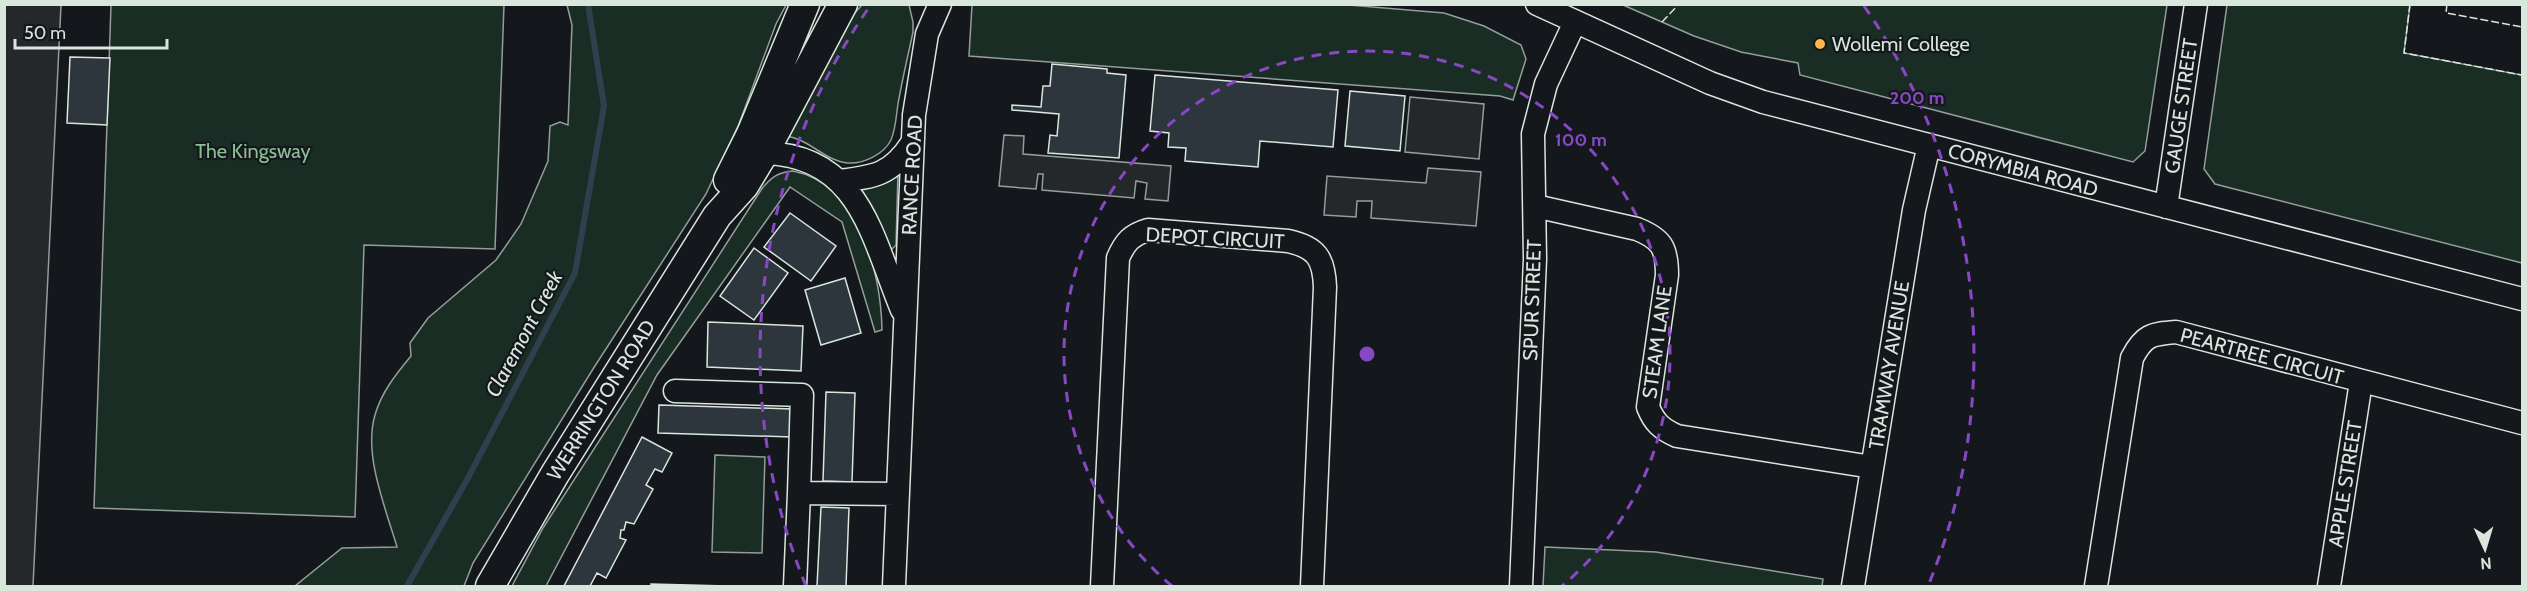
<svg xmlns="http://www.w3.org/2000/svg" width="2527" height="591" font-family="Cabin,sans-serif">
<rect width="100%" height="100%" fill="#14181c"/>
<path fill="#1a2d24" stroke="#939e99" stroke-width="1.5" d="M 863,4 L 909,5 L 913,22 L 913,32 C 908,56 902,80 898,104 C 896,116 896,128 891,140 C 884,154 864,164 848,163 C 825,161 809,139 786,136 L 849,19 Z
M 1337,4 L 1444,13 L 1484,26 L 1521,45 L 1526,59 L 1513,100 L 1500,96 L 969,56 L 972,5 Z
M 111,5 L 504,5 L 495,249 L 364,245 L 355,517 L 94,508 Z
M 567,5 L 786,5 L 776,24 L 739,124 L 706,194 L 593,369 L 473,563 L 464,586 L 295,586 L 342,548 L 397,547 C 386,509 363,455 375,415 C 381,393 396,374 411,356 L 410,343 L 428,318 L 496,260 L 521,224 L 548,161 L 550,126 L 560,122 L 568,125 L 572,25 Z
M 1623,5 L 2167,5 L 2145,151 L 2133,162 L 1800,75 L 1798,63 L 1741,52 L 1694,36 Z
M 2227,5 L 2410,5 L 2404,53 L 2522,75 L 2522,263 L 2215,184 L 2204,169 Z
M 793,171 C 859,184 881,272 882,330 L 875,332 L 842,222 L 790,187 L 657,375 L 546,586 L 512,586 L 543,528 L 761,190 C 770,178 778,172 793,171 Z
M 898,171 L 896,245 L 892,249 L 887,245 L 874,210 L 860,188 Z
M 715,455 L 765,457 L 762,553 L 712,552 Z
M 1545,547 L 1656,552 L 1823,579 L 1822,586 L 1543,586 Z"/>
<path fill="#24282b" stroke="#939e99" stroke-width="1.5" d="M 4,5 L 61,5 L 33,586 L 4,586 Z
M 1410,97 L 1484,104 L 1479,159 L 1405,152 Z
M 1004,135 L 1024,136 L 1023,154 L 1171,166 L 1168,201 L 1145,199 L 1147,183 L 1136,181 L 1134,198 L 1042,190 L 1043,174 L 1038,174 L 1036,189 L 999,186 Z
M 1428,168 L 1481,172 L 1476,226 L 1371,218 L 1372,201 L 1357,201 L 1356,217 L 1324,215 L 1327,176 L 1426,183 Z"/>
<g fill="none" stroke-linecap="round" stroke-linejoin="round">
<path stroke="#2f3f4d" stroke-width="6" d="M 407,586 L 468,478 L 575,273 L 604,106 L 588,4"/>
</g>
<path fill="#2c363c" stroke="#d8e6dc" stroke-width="1.5" d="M 70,57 L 110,58 L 107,125 L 67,123 Z
M 1052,64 L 1107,69 L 1107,73 L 1126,75 L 1119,158 L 1048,153 L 1050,135 L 1057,136 L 1059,114 L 1012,110 L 1012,105 L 1041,107 L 1043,86 L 1050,86 Z
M 1155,75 L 1338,90 L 1333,147 L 1260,141 L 1258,167 L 1185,161 L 1186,148 L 1168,147 L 1169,133 L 1150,131 Z
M 1350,91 L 1405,96 L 1400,151 L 1345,146 Z
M 790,213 L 836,246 L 811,281 L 764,247 Z
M 754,248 L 788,273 L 754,320 L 720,296 Z
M 845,278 L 861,333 L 821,345 L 805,290 Z
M 708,322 L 803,326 L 801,371 L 707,367 Z
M 826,392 L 855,393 L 852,482 L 823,481 Z
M 659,405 L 793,409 L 792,437 L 658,433 Z
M 642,437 L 672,453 L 662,472 L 655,469 L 646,485 L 653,489 L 634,524 L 626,522 L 624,530 L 621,530 L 620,538 L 626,540 L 606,578 L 597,573 L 590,586 L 564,586 Z
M 821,507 L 849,508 L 846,586 L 817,586 Z
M 651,584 L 727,586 L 651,586 Z"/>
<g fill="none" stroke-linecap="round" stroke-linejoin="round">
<g stroke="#d8e6dc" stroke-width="25">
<path id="minor" d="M 1537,4 L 1710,83 L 1763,102 L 2522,299
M 764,153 C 860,155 872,238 902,310
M 839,181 C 875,177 892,174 912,143
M 1535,206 L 1637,229 C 1662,239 1667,248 1667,275 L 1648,407 C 1654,422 1661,429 1677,436 L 1872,467
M 2166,207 L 2196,4
M 675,391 L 802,395 L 799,493
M 795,586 L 799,493 L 898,494
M 894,586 L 914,115 L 927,34 L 940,4
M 1102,586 L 1118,258 C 1125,242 1131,235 1148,230 L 1288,241 C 1316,247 1324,258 1325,287 L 1312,586
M 1521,586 L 1535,259 L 1533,134 L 1546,84 L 1575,22
M 1853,586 L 1914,210 L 1929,145
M 2096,586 L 2132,358 C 2144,335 2151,334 2176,332 L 2522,423
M 2329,586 L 2361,382"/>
</g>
<g stroke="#d8e6dc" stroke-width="31">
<path id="major" d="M 728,180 L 751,134 L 805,4
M 490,586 L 555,474 L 717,216 L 744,186 L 764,153 L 843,4"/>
</g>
<use href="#minor" stroke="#14181c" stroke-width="22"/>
<use href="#major" stroke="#14181c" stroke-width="28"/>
<path stroke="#d8e6dc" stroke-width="1.5" stroke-dasharray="8 3" stroke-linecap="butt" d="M 2410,4 L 2404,53 L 2522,75
M 2447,4 L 2446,13 L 2522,27
M 1662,22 L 1679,4"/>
</g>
<g fill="none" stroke="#8948c3" stroke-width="3" stroke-dasharray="10 8">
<path d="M1172 586A303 303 0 1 1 1562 586"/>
<path d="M806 586A607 607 0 0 1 870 6M1864 6A607 607 0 0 1 1928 586"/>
</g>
<circle fill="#ffb74d" stroke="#14181c" stroke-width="2" cx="1820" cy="44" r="6"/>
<g text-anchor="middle" stroke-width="4.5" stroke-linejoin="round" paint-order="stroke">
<g font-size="20" fill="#d8e6dc" stroke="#14181c" text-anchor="start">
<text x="1832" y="51">Wollemi College</text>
</g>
<g font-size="20" fill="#d8e6dc" stroke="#14181c">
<text transform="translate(2181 106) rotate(-82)" y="7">GAUGE STREET</text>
<text transform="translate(2023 170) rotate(15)" y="7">CORYMBIA ROAD</text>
<text transform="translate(912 175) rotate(-87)" y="7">RANCE ROAD</text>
<text transform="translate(1215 238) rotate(3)" y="7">DEPOT CIRCUIT</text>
<text transform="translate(1532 300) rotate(-88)" y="7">SPUR STREET</text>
<text transform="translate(1657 342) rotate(-82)" y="7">STEAM LANE</text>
<text transform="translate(2262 356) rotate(15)" y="7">PEARTREE CIRCUIT</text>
<text transform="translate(1889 365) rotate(-81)" y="7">TRAMWAY AVENUE</text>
<text transform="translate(601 400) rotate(-58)" y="7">WERRINGTON ROAD</text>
<text transform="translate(2345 484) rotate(-81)" y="7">APPLE STREET</text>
</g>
<g font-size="20" fill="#8ac095" stroke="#14181c">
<text x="253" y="158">The Kingsway</text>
</g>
<g font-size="21" font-style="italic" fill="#d8e6dc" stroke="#14181c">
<text transform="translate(524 334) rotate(-62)" y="7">Claremont Creek</text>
</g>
</g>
<circle cx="1367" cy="354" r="9" fill="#8948c3" stroke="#14181c" stroke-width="3"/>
<g font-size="18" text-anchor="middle" font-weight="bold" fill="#8948c3" stroke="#14181c" stroke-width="4.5" stroke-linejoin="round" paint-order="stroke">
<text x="1917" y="104">200 m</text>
<text x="1581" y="146">100 m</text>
</g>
<rect width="2527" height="591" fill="none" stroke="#d8e6dc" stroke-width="12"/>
<g transform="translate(2485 549) rotate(176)" stroke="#14181c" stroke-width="4.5" paint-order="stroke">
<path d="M0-4.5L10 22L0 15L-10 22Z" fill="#d8e6dc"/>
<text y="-9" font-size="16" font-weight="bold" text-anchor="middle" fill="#d8e6dc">N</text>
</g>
<path d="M15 39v9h152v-9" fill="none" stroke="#d8e6dc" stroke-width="3"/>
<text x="24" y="39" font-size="18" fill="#d8e6dc" stroke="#14181c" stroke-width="4.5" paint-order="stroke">50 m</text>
</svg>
